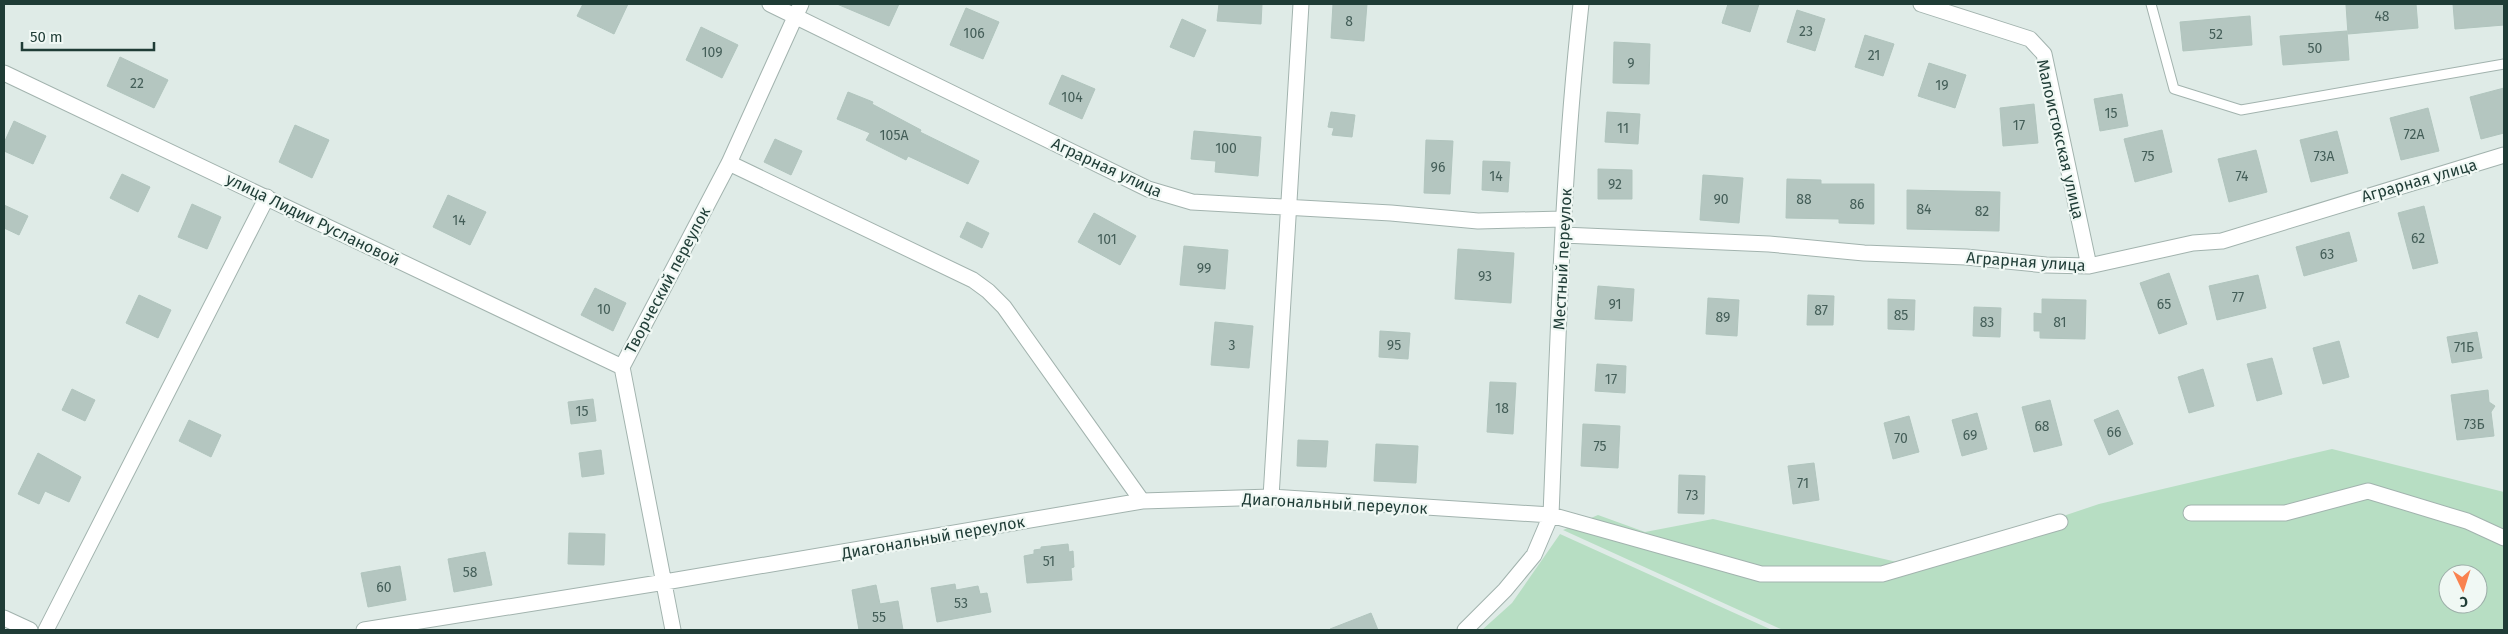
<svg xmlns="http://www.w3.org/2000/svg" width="2508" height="634" font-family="'Fira Sans',sans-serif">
<rect width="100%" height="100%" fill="#dfebe7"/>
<path fill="#b7dec3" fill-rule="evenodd" d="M 2332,449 L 2504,492 L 2504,630 L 1783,630 L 1563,530 L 1598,515 L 1645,532 L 1713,519 L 1914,566 L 2099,504 ZM 2448,574 L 2478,574 L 2478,604 L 2448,604 Z
M 1560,534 L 1772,630 L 1482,630 L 1512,603 Z"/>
<path fill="#b4c6c0" stroke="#b1c5be" d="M 583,4 L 628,4 L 614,34 L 577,16 Z
M 837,4 L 899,4 L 889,26 Z
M 1219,4 L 1262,4 L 1261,24 L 1217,21 Z
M 1333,4 L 1367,4 L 1364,41 L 1331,38 Z
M 1728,4 L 1759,4 L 1750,32 L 1722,23 Z
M 2357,4 L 2416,4 L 2418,28 L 2348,34 L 2346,5 Z
M 2453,4 L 2504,4 L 2504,25 L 2455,29 Z
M 966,8 L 999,22 L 983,59 L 950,45 Z
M 1797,10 L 1825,19 L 1815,51 L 1787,42 Z
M 2250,16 L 2252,45 L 2183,51 L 2180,22 Z
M 1182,19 L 1206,30 L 1194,57 L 1170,47 Z
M 701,27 L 738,45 L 722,78 L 686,60 Z
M 2347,31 L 2349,60 L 2283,65 L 2280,36 Z
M 1865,35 L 1894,44 L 1883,76 L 1855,67 Z
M 1614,42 L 1650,44 L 1649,84 L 1613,83 Z
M 120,57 L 168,80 L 154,108 L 107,86 Z
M 1929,63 L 1966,75 L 1955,108 L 1918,96 Z
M 1062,75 L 1095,89 L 1082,119 L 1049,104 Z
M 2504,88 L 2504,133 L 2481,139 L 2470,97 Z
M 848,92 L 873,102 L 872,104 L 921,130 L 920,132 L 979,161 L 968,184 L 908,156 L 906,160 L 866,140 L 870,133 L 837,119 Z
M 2122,94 L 2128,126 L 2100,131 L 2094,99 Z
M 2034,104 L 2038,143 L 2003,146 L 2000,108 Z
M 2428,108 L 2439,151 L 2401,160 L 2390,118 Z
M 1331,112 L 1355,115 L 1352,137 L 1332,135 L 1334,128 L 1328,127 Z
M 1607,112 L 1640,114 L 1638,144 L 1605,142 Z
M 14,121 L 46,136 L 33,164 L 4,151 L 4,143 Z
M 295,125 L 329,140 L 312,178 L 279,162 Z
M 2162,130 L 2172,172 L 2135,182 L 2124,139 Z
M 1194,131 L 1261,137 L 1258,176 L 1215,172 L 1216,161 L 1191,159 Z
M 2337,131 L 2348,173 L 2311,182 L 2300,140 Z
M 775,139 L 802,151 L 791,175 L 764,162 Z
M 1426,140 L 1453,141 L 1450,194 L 1424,193 Z
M 2256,150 L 2267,192 L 2229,202 L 2218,159 Z
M 1483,161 L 1510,162 L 1508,192 L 1482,190 Z
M 1598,169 L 1632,170 L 1632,199 L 1598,199 Z
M 122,174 L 150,187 L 138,212 L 110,198 Z
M 1703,175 L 1743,178 L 1739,223 L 1700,220 Z
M 1787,179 L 1821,180 L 1821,184 L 1874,184 L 1874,224 L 1839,223 L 1839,219 L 1786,218 Z
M 1907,190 L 2000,192 L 1999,231 L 1907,229 Z
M 448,195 L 486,212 L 470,245 L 433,227 Z
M 192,204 L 221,217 L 207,249 L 178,237 Z
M 4,205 L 28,216 L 19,235 L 4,228 Z
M 2424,206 L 2438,263 L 2413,269 L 2398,213 Z
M 1094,213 L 1136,236 L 1120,265 L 1078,242 Z
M 967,222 L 989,233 L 982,248 L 960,237 Z
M 2349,232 L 2357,261 L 2304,276 L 2296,247 Z
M 1184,246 L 1228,250 L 1225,289 L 1180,285 Z
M 1458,249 L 1514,253 L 1511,303 L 1455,299 Z
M 2169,273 L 2187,324 L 2159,334 L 2140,283 Z
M 2258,275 L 2266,308 L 2217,320 L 2209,286 Z
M 1598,286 L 1634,289 L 1632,321 L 1595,319 Z
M 595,288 L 626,303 L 613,331 L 581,315 Z
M 139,295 L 171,310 L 158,338 L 126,323 Z
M 1808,295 L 1834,296 L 1833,325 L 1807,325 Z
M 1708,298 L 1739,300 L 1737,336 L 1706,334 Z
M 1888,299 L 1915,300 L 1914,330 L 1888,329 Z
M 2042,299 L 2086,300 L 2085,339 L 2040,338 L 2040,331 L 2034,331 L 2034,313 L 2042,314 Z
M 1974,307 L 2001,308 L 2000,337 L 1973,336 Z
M 1215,322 L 1253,326 L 1249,368 L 1211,365 Z
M 1380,331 L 1410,333 L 1408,359 L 1379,357 Z
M 2477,332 L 2482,358 L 2452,363 L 2447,337 Z
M 2339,341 L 2349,377 L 2323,384 L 2313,348 Z
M 2272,358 L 2282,394 L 2257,401 L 2247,364 Z
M 1597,364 L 1626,366 L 1625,393 L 1595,391 Z
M 2203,369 L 2214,406 L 2189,413 L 2178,377 Z
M 1490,382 L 1516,383 L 1513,434 L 1487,432 Z
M 72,389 L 95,400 L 85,421 L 62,410 Z
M 2488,390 L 2489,402 L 2495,406 L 2491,412 L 2494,436 L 2457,440 L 2451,395 Z
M 593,399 L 596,421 L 571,424 L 568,402 Z
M 2050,400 L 2062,445 L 2034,452 L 2022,407 Z
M 2118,410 L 2133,444 L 2109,455 L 2094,420 Z
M 1977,413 L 1987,449 L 1962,456 L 1952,420 Z
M 1909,416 L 1919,452 L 1893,459 L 1884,423 Z
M 189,420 L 221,435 L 211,457 L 179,441 Z
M 1583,424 L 1620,426 L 1618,468 L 1581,466 Z
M 1298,440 L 1328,441 L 1326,467 L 1297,466 Z
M 1376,444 L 1418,446 L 1416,483 L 1374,481 Z
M 601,450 L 604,474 L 582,477 L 579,453 Z
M 38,453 L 81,477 L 69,502 L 45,491 L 39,504 L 18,494 Z
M 1814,463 L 1819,500 L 1793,504 L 1788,466 Z
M 1679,475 L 1705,476 L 1704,514 L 1678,513 Z
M 569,533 L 605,534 L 604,565 L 568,564 Z
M 1068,544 L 1069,552 L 1073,551 L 1074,567 L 1071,568 L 1072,580 L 1027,583 L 1024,556 L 1034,554 L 1034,550 L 1041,549 L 1041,547 Z
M 485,552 L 492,585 L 454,592 L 448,559 Z
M 400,566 L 406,600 L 368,607 L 361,573 Z
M 955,584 L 956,590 L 978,586 L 980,594 L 987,593 L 991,612 L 937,622 L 931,588 Z
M 876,585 L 880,604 L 898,601 L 903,630 L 859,630 L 852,590 Z
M 1371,613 L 1378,630 L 1330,630 L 1330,629 Z"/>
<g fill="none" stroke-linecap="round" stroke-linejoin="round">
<g stroke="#a2b3ae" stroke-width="11">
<path id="lane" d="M 2151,4 L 2174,89 L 2241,110 L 2504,64"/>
</g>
<g stroke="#a2b3ae" stroke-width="17">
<path id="street" d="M 770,4 L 1148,189 L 1192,202 L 1391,213 L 1478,221 L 1563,219
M 1921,4 L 2030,39 L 2044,54 L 2089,266
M 4,73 L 622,367
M 729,163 L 973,280 L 988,291 L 1004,307 L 1142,501
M 1563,235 L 1769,244 L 1864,253 L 1966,257 L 2046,265 L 2089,266 L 2193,243 L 2222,241 L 2504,155
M 1271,497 L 1301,4
M 2191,513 L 2285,513 L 2368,491 L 2467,521 L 2504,538
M 4,618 L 30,630
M 46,630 L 267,197
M 364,630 L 665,582 L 1142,501 L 1271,497 L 1551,515 L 1761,574 L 1882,574 L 2060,522
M 673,630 L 622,367 L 729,163 L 801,4
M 1465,630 L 1505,590 L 1534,555 L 1551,515 C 1558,344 1562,173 1581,4"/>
</g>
<use href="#lane" stroke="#fff" stroke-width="9"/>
<use href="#street" stroke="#fff" stroke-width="15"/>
</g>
<g text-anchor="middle" stroke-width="4.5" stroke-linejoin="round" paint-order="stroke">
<g font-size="14" fill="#445e58">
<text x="2382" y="21">48</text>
<text x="1349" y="26">8</text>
<text x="1806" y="36">23</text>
<text x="974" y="38">106</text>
<text x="2216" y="39">52</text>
<text x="2315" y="53">50</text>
<text x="712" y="57">109</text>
<text x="1874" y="60">21</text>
<text x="1631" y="68">9</text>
<text x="137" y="88">22</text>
<text x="1942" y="90">19</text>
<text x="1072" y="102">104</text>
<text x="2111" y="118">15</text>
<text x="2019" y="130">17</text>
<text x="1623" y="133">11</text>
<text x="2414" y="139">72А</text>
<text x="894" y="140">105А</text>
<text x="1226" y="153">100</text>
<text x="2148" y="161">75</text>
<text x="2324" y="161">73А</text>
<text x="1438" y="172">96</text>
<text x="1496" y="181">14</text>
<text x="2242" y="181">74</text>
<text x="1615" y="189">92</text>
<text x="1721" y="204">90</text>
<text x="1804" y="204">88</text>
<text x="1857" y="209">86</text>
<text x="1924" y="214">84</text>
<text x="1982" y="216">82</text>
<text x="459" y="225">14</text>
<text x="2418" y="243">62</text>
<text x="1107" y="244">101</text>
<text x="2327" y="259">63</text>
<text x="1204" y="273">99</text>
<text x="1485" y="281">93</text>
<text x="2238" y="302">77</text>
<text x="1615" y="309">91</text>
<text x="2164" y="309">65</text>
<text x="604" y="314">10</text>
<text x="1821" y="315">87</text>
<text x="1901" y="320">85</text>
<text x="1723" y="322">89</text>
<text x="1987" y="327">83</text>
<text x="2060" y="327">81</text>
<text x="1232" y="350">3</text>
<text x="1394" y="350">95</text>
<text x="2464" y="352">71Б</text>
<text x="1611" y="384">17</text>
<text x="1502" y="413">18</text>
<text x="582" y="416">15</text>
<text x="2474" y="429">73Б</text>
<text x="2042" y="431">68</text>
<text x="2114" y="437">66</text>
<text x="1970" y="440">69</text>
<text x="1901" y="443">70</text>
<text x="1600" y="451">75</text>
<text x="1803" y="488">71</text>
<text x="1692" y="500">73</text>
<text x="1049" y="566">51</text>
<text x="470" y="577">58</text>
<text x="384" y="592">60</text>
<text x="961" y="608">53</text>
<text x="879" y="622">55</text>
</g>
<g font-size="16" fill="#1f3c36" stroke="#f0f8f4">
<text transform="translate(2061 139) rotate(77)" y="6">Малоистокская улица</text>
<text transform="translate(1107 167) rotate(25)" y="6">Аграрная улица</text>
<text transform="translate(2419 180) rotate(-16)" y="6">Аграрная улица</text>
<text transform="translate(313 219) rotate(26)" y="6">улица Лидии Руслановой</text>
<text transform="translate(1562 259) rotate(-87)" y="6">Местный переулок</text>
<text transform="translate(2026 261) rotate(4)" y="6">Аграрная улица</text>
<text transform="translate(667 280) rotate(-62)" y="6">Творческий переулок</text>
<text transform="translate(1335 503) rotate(3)" y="6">Диагональный переулок</text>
<text transform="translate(933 537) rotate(-10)" y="6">Диагональный переулок</text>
</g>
</g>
<rect width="2508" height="634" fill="none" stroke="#1f3c36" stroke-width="10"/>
<g transform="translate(2463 589) rotate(176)"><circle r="24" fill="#f0f8f4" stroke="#9cada8"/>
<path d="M0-4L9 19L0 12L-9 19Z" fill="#f9824f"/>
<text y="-8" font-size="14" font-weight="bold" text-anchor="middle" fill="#1f3c36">С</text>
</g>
<path d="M22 42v8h132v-8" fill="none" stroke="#1f3c36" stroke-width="2.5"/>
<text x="30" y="42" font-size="15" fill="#1f3c36" stroke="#f0f8f4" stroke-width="4" paint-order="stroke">50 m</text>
</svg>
